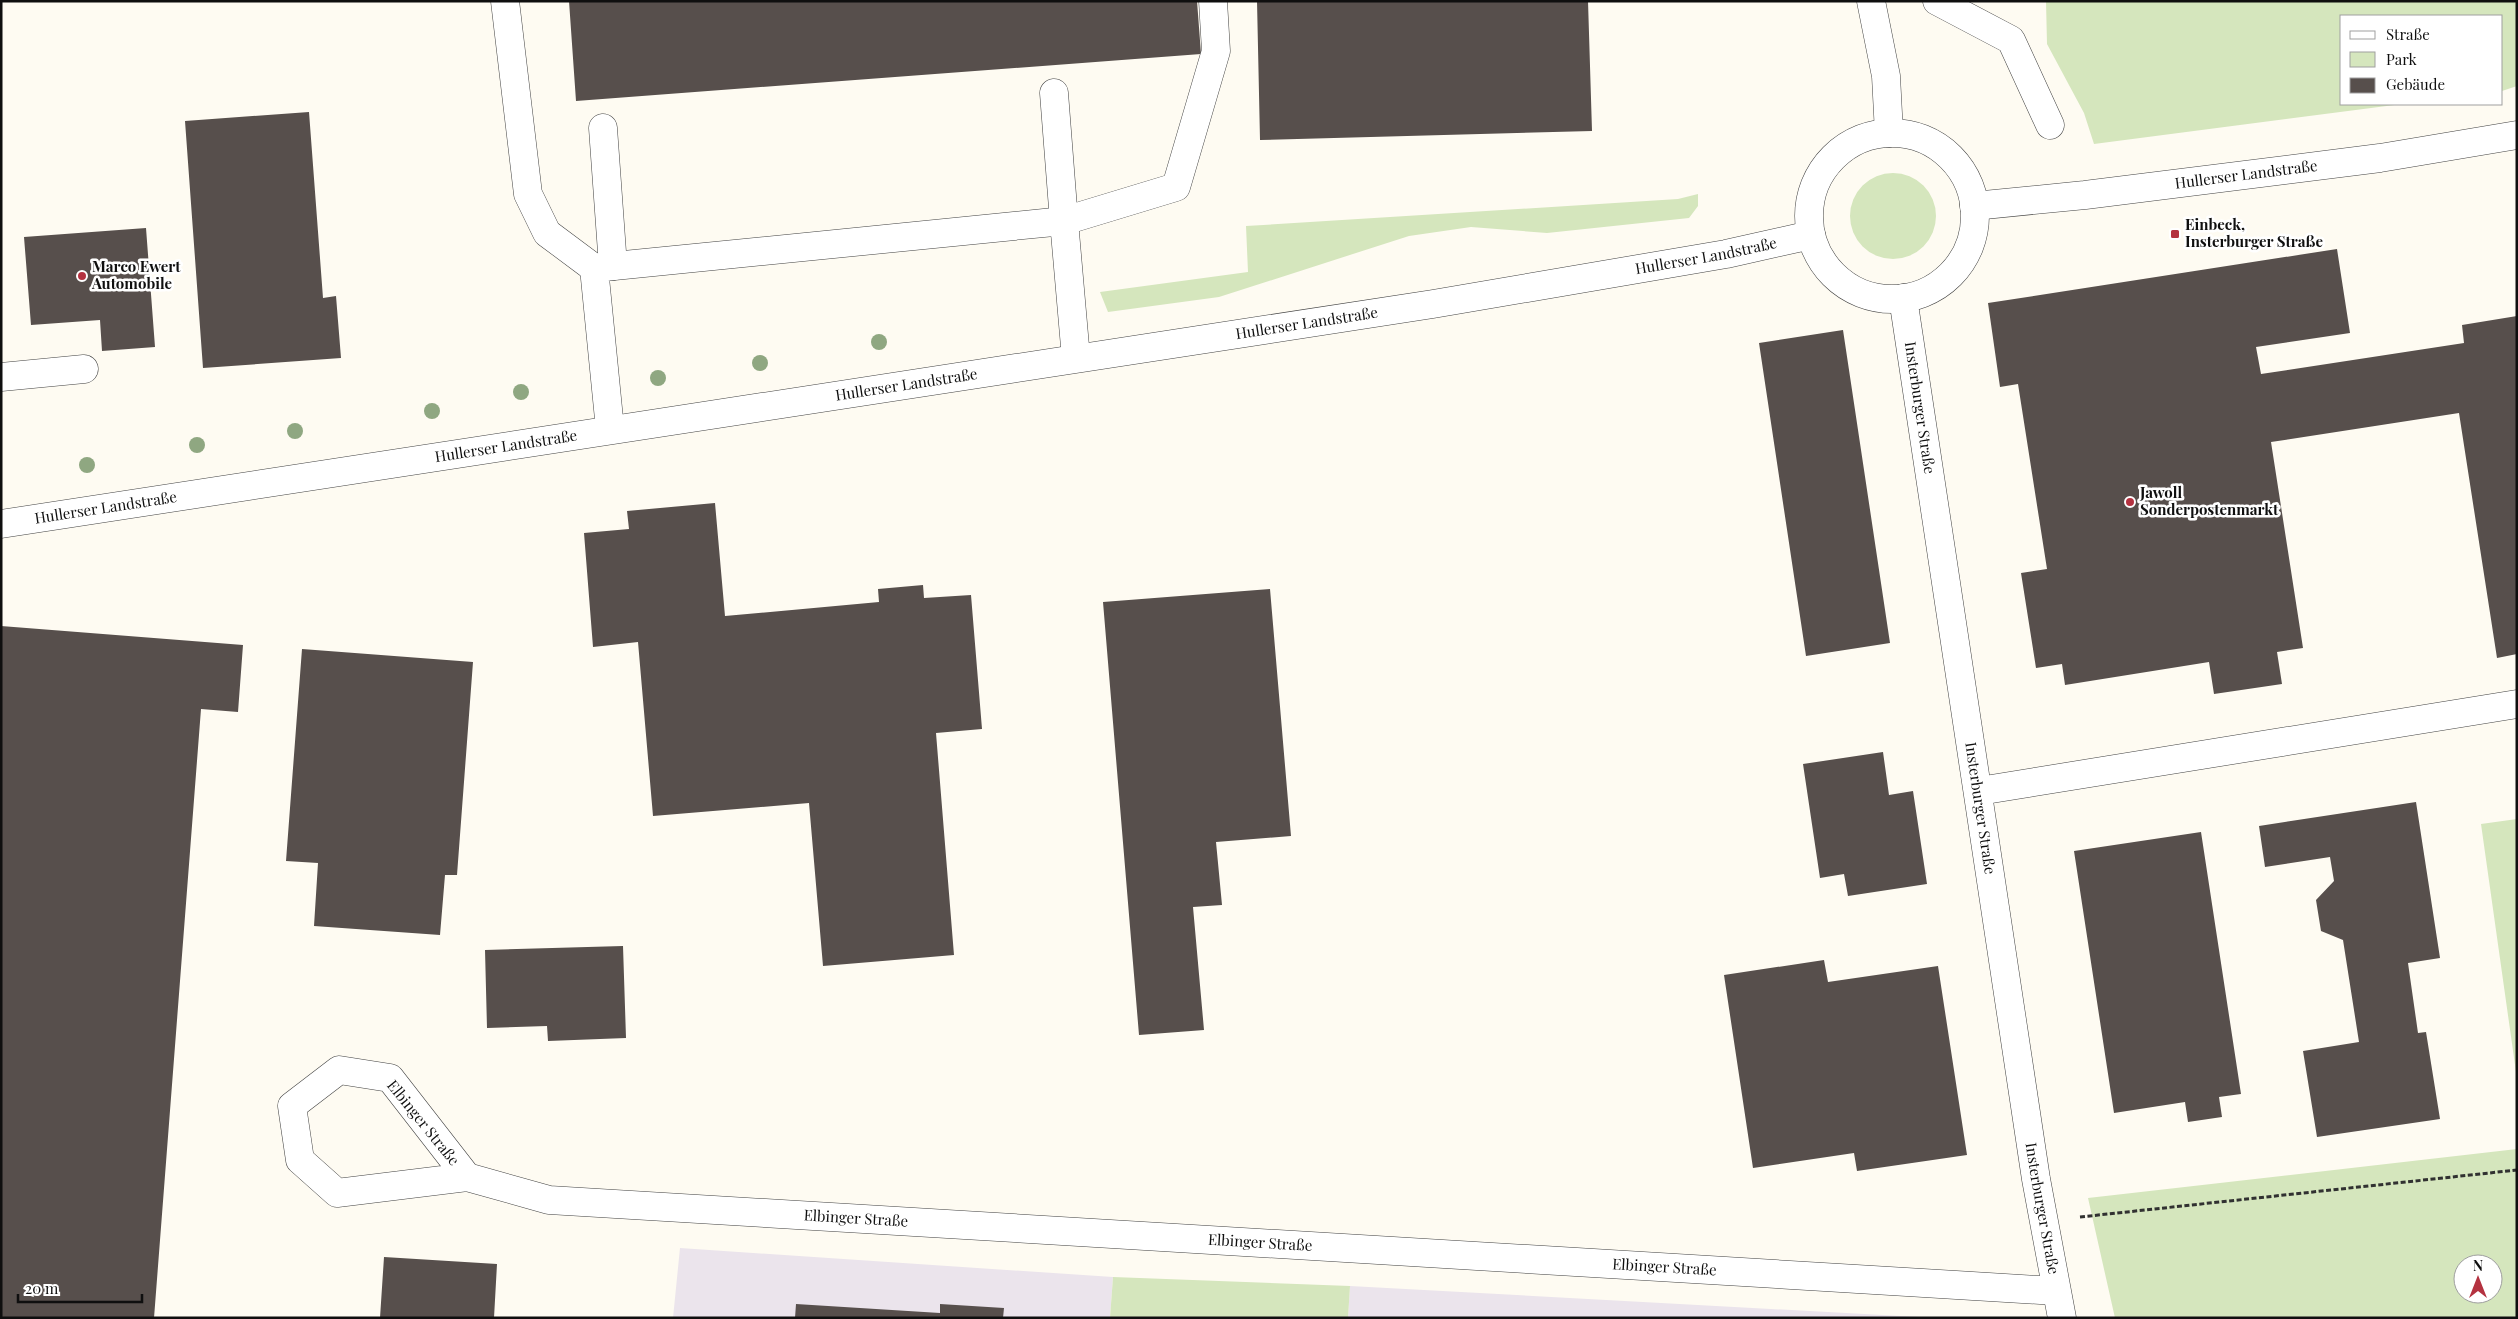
<svg xmlns="http://www.w3.org/2000/svg" width="2518" height="1319" font-family="'Playfair Display',serif">
<rect width="100%" height="100%" fill="#fefbf2"/>
<path fill="#ebe4ec" d="M 680,1248 L 1113,1277 L 1110,1318 L 673,1318 Z
M 1350,1286 L 1937,1318 L 1348,1318 Z"/>
<path fill="#d5e6bd" fill-rule="evenodd" d="M 2046,1 L 2517,1 L 2517,86 L 2502,91 L 2502,16 L 2342,16 L 2342,104 L 2402,104 L 2094,144 L 2084,113 L 2047,44 Z
M1850 216a43 43 0 1 1 86 0a43 43 0 1 1-86 0Z
M 1698,194 L 1698,206 L 1689,218 L 1547,233 L 1471,227 L 1409,236 L 1219,297 L 1108,312 L 1100,292 L 1248,272 L 1246,226 L 1678,199 Z
M 2517,819 L 2517,1079 L 2481,824 Z
M 2517,1149 L 2517,1318 L 2115,1318 L 2088,1198 ZM 2463,1264 L 2493,1264 L 2493,1294 L 2463,1294 Z
M 1113,1277 L 1350,1286 L 1348,1318 L 1110,1318 Z"/>
<path fill="#574f4c" d="M 569,1 L 1197,1 L 1201,54 L 576,101 Z
M 1257,1 L 1588,1 L 1592,131 L 1260,140 Z
M 309,112 L 323,298 L 336,296 L 341,358 L 203,368 L 185,121 Z
M 146,228 L 155,347 L 102,351 L 100,320 L 31,325 L 24,237 Z
M 2337,249 L 2350,333 L 2256,347 L 2261,374 L 2464,343 L 2462,325 L 2517,316 L 2517,654 L 2497,658 L 2459,413 L 2271,442 L 2303,648 L 2277,652 L 2282,684 L 2214,694 L 2209,662 L 2065,685 L 2062,664 L 2036,668 L 2021,573 L 2047,569 L 2018,384 L 2000,387 L 1988,303 Z
M 1843,330 L 1890,643 L 1806,656 L 1759,343 Z
M 715,503 L 725,616 L 879,602 L 878,589 L 923,585 L 924,598 L 971,595 L 982,729 L 936,733 L 954,955 L 823,966 L 809,803 L 653,816 L 638,642 L 593,647 L 584,533 L 629,529 L 627,511 Z
M 1270,589 L 1291,836 L 1216,842 L 1222,905 L 1193,907 L 1204,1030 L 1139,1035 L 1103,602 Z
M 1,626 L 243,645 L 238,712 L 201,709 L 154,1318 L 1,1318 Z
M 302,649 L 473,662 L 457,875 L 445,875 L 440,935 L 314,926 L 318,863 L 286,861 Z
M 1883,752 L 1889,795 L 1913,791 L 1927,884 L 1848,896 L 1844,874 L 1820,878 L 1803,764 Z
M 2416,802 L 2440,958 L 2408,963 L 2418,1033 L 2426,1032 L 2440,1119 L 2317,1137 L 2303,1051 L 2359,1042 L 2343,940 L 2321,931 L 2316,900 L 2334,881 L 2330,857 L 2265,867 L 2259,826 Z
M 2201,832 L 2241,1094 L 2219,1097 L 2222,1117 L 2188,1122 L 2185,1102 L 2114,1113 L 2074,851 Z
M 623,946 L 626,1038 L 548,1041 L 547,1026 L 487,1028 L 485,950 Z
M 1824,960 L 1828,982 L 1938,966 L 1967,1155 L 1857,1171 L 1854,1153 L 1753,1168 L 1724,975 Z
M 384,1257 L 497,1264 L 494,1318 L 380,1318 Z
M 796,1304 L 940,1313 L 940,1304 L 1004,1308 L 1003,1318 L 795,1318 Z"/>
<g fill="none" stroke-linecap="round" stroke-linejoin="round">
<g stroke="#424242" stroke-width="29">
<g id="minor">
<path d="M 505,1 L 528,194 L 547,233 L 594,268"/>
<path d="M 1871,1 L 1886,76 L 1889,133"/>
<path d="M 1937,1 L 2011,40 L 2050,125"/>
<path d="M 1054,93 L 1064,221 L 1176,187 L 1216,51 L 1213,1"/>
<path d="M 603,128 L 613,266"/>
<circle cx="1892" cy="216" r="83"/>
<path id="s1" d="M 1974,206 L 2085,195 L 2380,158 L 2517,135"/>
<path id="s2" d="M 1903,298 L 2036,1179 L 2062,1318"/>
<path d="M 1,377 L 84,369"/>
<path d="M 610,429 L 594,268 L 1064,221 L 1076,358"/>
<path id="s3" d="M 1,524 L 1433,304 L 1726,254 L 1811,235"/>
<path d="M 1979,791 L 2517,704"/>
<path id="s4" d="M 467,1177 L 390,1078 L 339,1070 L 292,1106 L 300,1160 L 337,1193 L 467,1177 L 549,1200 L 2056,1291"/>
</g>
</g>
<path stroke="#313131" stroke-width="3" stroke-dasharray="5 2.5" stroke-linecap="butt" d="M 2080,1217 L 2517,1170"/>
<use href="#minor" stroke="#fff" stroke-width="28"/>
</g>
<g fill="#8fa781">
<circle cx="879" cy="342" r="8"/>
<circle cx="760" cy="363" r="8"/>
<circle cx="658" cy="378" r="8"/>
<circle cx="521" cy="392" r="8"/>
<circle cx="432" cy="411" r="8"/>
<circle cx="295" cy="431" r="8"/>
<circle cx="197" cy="445" r="8"/>
<circle cx="87" cy="465" r="8"/>
</g>
<g fill="#b43240" stroke="#fff" stroke-width="2">
<rect x="2170" y="229" width="10" height="10" rx="2.5"/>
<circle cx="82" cy="276" r="5"/>
<circle cx="2130" cy="502" r="5"/>
</g>
<g text-anchor="middle" stroke-width="5" stroke-linejoin="round" paint-order="stroke">
<g font-size="15" fill="#0f0f0f" stroke="#fff">
<text dy="5" stroke="none"><textPath href="#s1" startOffset="274">Hullerser Landstraße</textPath></text>
<text dy="5" stroke="none"><textPath href="#s3" startOffset="1726">Hullerser Landstraße</textPath></text>
<text dy="5" stroke="none"><textPath href="#s3" startOffset="1321">Hullerser Landstraße</textPath></text>
<text dy="5" stroke="none"><textPath href="#s3" startOffset="916">Hullerser Landstraße</textPath></text>
<text dy="5" stroke="none"><textPath href="#s2" startOffset="111">Insterburger Straße</textPath></text>
<text dy="5" stroke="none"><textPath href="#s3" startOffset="511">Hullerser Landstraße</textPath></text>
<text dy="5" stroke="none"><textPath href="#s3" startOffset="106">Hullerser Landstraße</textPath></text>
<text dy="5" stroke="none"><textPath href="#s2" startOffset="516">Insterburger Straße</textPath></text>
<text transform="translate(423 1123) rotate(51)" y="5">Elbinger Straße</text>
<text dy="5" stroke="none"><textPath href="#s2" startOffset="921">Insterburger Straße</textPath></text>
<text dy="5" stroke="none"><textPath href="#s4" startOffset="864">Elbinger Straße</textPath></text>
<text dy="5" stroke="none"><textPath href="#s4" startOffset="1269">Elbinger Straße</textPath></text>
<text dy="5" stroke="none"><textPath href="#s4" startOffset="1674">Elbinger Straße</textPath></text>
</g>
<g font-size="15" font-weight="bold" fill="#0f0f0f" stroke="#fff" text-anchor="start">
<text x="2185" y="230">Einbeck,<tspan x="2185" dy="17">Insterburger Straße</tspan></text>
<text x="92" y="272">Marco Ewert<tspan x="92" dy="17">Automobile</tspan></text>
<text x="2140" y="498">Jawoll<tspan x="2140" dy="17">Sonderpostenmarkt</tspan></text>
</g>
</g>
<rect width="2518" height="1319" fill="none" stroke="#0f0f0f" stroke-width="5"/>
<rect x="2340" y="15" width="162" height="90" fill="#ffffff" stroke="#9f9f9f"/>
<rect x="2350" y="31" width="25" height="8" fill="#ffffff" stroke="#9f9f9f"/>
<text x="2386" y="40" font-size="15" fill="#0f0f0f">Straße</text>
<rect x="2350" y="52" width="25" height="15" fill="#d5e6bd" stroke="#9f9f9f"/>
<text x="2386" y="65" font-size="15" fill="#0f0f0f">Park</text>
<rect x="2350" y="78" width="25" height="15" fill="#574f4c" stroke="#9f9f9f"/>
<text x="2386" y="90" font-size="15" fill="#0f0f0f">Gebäude</text>
<g transform="translate(2478 1279)"><circle r="24" fill="#ffffff" stroke="#9f9f9f"/>
<path d="M0-4L9 19L0 12L-9 19Z" fill="#b43240"/>
<text y="-8" font-size="14" font-weight="bold" text-anchor="middle" fill="#0f0f0f">N</text>
</g>
<path d="M18 1294v8h124v-8" fill="none" stroke="#0f0f0f" stroke-width="2.5"/>
<text x="25" y="1294" font-size="15" fill="#0f0f0f" stroke="#ffffff" stroke-width="4" paint-order="stroke">20 m</text>
</svg>
